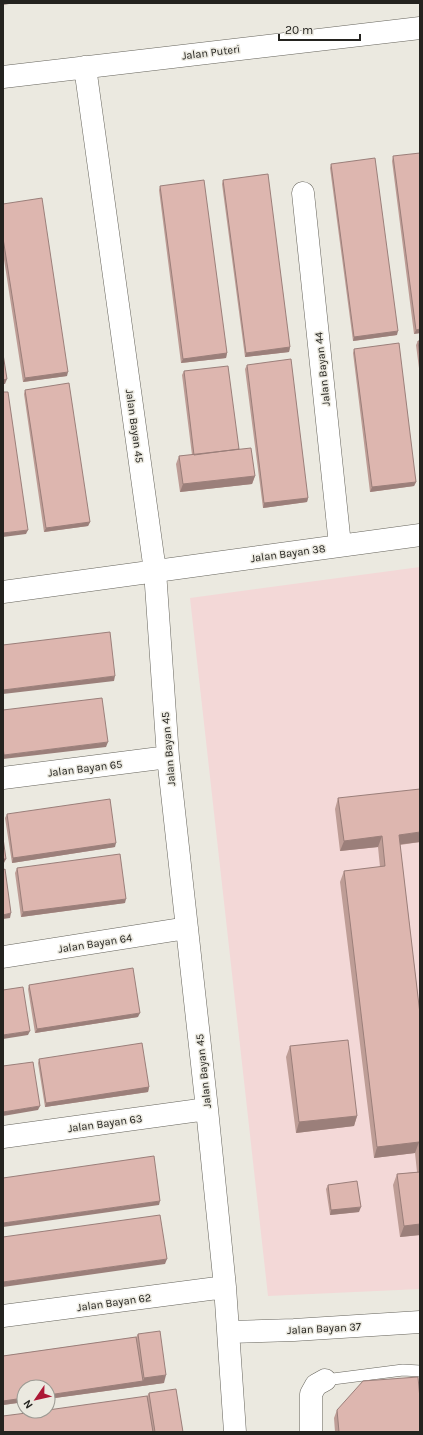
<svg xmlns="http://www.w3.org/2000/svg" width="423" height="1435" font-family="Karla,sans-serif">
<rect width="100%" height="100%" fill="#ebe9e0"/>
<path fill="#f3d8d7" d="M 420,567 L 420,1289 L 268,1296 L 190,598 Z"/>
<g fill="none" stroke-linecap="round" stroke-linejoin="round">
<g stroke="#66645c" stroke-width="12">
<path id="service" d="M 325,1380 L 403,1370 L 420,1371"/>
</g>
<g stroke="#66645c" stroke-width="23">
<path id="minor" d="M 85,67 L 155,571 L 168,757 L 207,1109 L 225,1287 L 235,1432
M 3,77 L 420,28
M 303,193 L 340,545
M 3,592 L 420,535
M 3,778 L 168,757
M 3,957 L 187,928
M 3,1137 L 207,1109
M 3,1316 L 225,1287
M 229,1332 L 294,1330 L 420,1322
M 311,1432 L 311,1394 L 316,1385 L 325,1380"/>
</g>
<use href="#service" stroke="#fff" stroke-width="11"/>
<use href="#minor" stroke="#fff" stroke-width="22"/>
</g>
<path fill="#be9d96" d="M 393,156 L 420,333 L 414,334 L 392,161 Z
M 331,164 L 397,335 L 353,341 L 330,168 Z
M 223,180 L 290,347 L 289,352 L 245,357 L 222,184 Z
M 160,186 L 227,353 L 226,358 L 181,363 L 159,190 Z
M 3,204 L 67,376 L 23,382 L 3,253 Z
M 418,341 L 420,341 L 420,376 L 416,345 Z
M 354,349 L 416,482 L 414,486 L 370,492 L 353,353 Z
M 247,365 L 308,498 L 307,502 L 263,508 L 245,369 Z
M 184,371 L 239,449 L 255,476 L 252,484 L 180,492 L 176,464 L 179,456 L 192,455 L 182,375 Z
M 25,390 L 90,522 L 88,526 L 44,532 L 24,394 Z
M 338,798 L 420,842 L 400,845 L 420,1014 L 420,1235 L 400,1237 L 393,1185 L 397,1174 L 417,1172 L 415,1153 L 374,1158 L 340,882 L 344,871 L 380,867 L 378,847 L 340,851 L 335,809 Z
M 7,814 L 115,847 L 12,863 L 5,818 Z
M 17,868 L 125,903 L 21,917 L 15,873 Z
M 29,985 L 138,1017 L 35,1033 L 28,989 Z
M 290,1046 L 357,1116 L 354,1126 L 296,1133 L 286,1057 Z
M 39,1059 L 149,1087 L 148,1092 L 45,1107 L 38,1063 Z
M 328,1185 L 359,1212 L 330,1215 L 326,1189 Z
M 138,1334 L 164,1383 L 3,1405 L 3,1356 L 136,1337 Z
M 149,1393 L 183,1432 L 3,1432 L 147,1396 Z
M 337,1410 L 420,1432 L 335,1432 L 334,1418 Z"/>
<path fill="#9b7f7a" d="M 3,3 L 15,3 L 3,5 Z
M 420,329 L 420,333 L 414,334 L 416,330 Z
M 398,331 L 397,335 L 353,341 L 354,337 Z
M 290,347 L 289,352 L 245,357 L 246,353 Z
M 227,353 L 226,358 L 181,363 L 183,359 Z
M 68,372 L 67,376 L 23,382 L 25,378 Z
M 7,379 L 5,384 L 3,384 L 3,380 Z
M 255,476 L 252,484 L 180,492 L 183,484 Z
M 416,482 L 414,486 L 370,492 L 372,487 Z
M 308,498 L 307,502 L 263,508 L 264,503 Z
M 90,522 L 88,526 L 44,532 L 46,528 Z
M 28,530 L 26,534 L 3,537 L 3,533 Z
M 115,676 L 114,681 L 3,694 L 3,690 Z
M 108,742 L 106,747 L 3,759 L 4,755 Z
M 420,832 L 420,842 L 395,845 L 399,835 Z
M 382,836 L 378,847 L 340,851 L 344,841 Z
M 116,843 L 115,847 L 12,863 L 13,858 Z
M 3,859 L 6,859 L 4,863 L 3,863 Z
M 126,899 L 125,903 L 21,917 L 23,912 Z
M 11,913 L 10,918 L 3,919 L 3,915 Z
M 140,1013 L 138,1017 L 35,1033 L 37,1029 Z
M 30,1031 L 28,1035 L 3,1039 L 3,1035 Z
M 149,1087 L 148,1092 L 45,1107 L 46,1103 Z
M 40,1106 L 38,1110 L 3,1116 L 3,1112 Z
M 357,1116 L 354,1126 L 296,1133 L 299,1122 Z
M 419,1142 L 415,1153 L 374,1158 L 377,1147 Z
M 160,1201 L 159,1205 L 3,1227 L 3,1223 Z
M 361,1207 L 359,1212 L 330,1215 L 331,1210 Z
M 420,1224 L 420,1235 L 400,1237 L 404,1226 Z
M 167,1259 L 165,1264 L 3,1287 L 3,1282 Z
M 166,1375 L 164,1383 L 48,1399 L 48,1395 L 143,1381 L 144,1378 Z
M 24,1398 L 24,1402 L 3,1405 L 3,1401 Z"/>
<path fill="#ddb6af" stroke="#9b7f7a" d="M 420,153 L 420,329 L 416,330 L 393,156 Z
M 375,158 L 398,331 L 354,337 L 331,164 Z
M 268,174 L 290,347 L 246,353 L 223,180 Z
M 204,180 L 227,353 L 183,359 L 160,186 Z
M 42,198 L 68,372 L 25,378 L 3,238 L 3,204 Z
M 418,341 L 420,341 L 420,358 Z
M 399,343 L 416,482 L 372,487 L 354,349 Z
M 3,354 L 7,379 L 3,380 Z
M 291,359 L 308,498 L 264,503 L 247,365 Z
M 228,366 L 239,449 L 194,455 L 184,371 Z
M 69,383 L 90,522 L 46,528 L 25,390 Z
M 3,392 L 8,392 L 28,530 L 3,533 Z
M 251,448 L 255,476 L 183,484 L 179,456 Z
M 110,632 L 115,676 L 3,690 L 3,645 Z
M 102,698 L 108,742 L 4,755 L 3,747 L 3,710 Z
M 420,789 L 420,832 L 399,835 L 420,1014 L 420,1154 L 419,1142 L 377,1147 L 344,871 L 385,866 L 382,836 L 344,841 L 338,798 Z
M 110,799 L 116,843 L 13,858 L 7,814 Z
M 3,838 L 6,859 L 3,859 Z
M 120,854 L 126,899 L 23,912 L 17,868 Z
M 5,869 L 11,913 L 3,915 L 3,870 Z
M 133,968 L 140,1013 L 37,1029 L 29,985 Z
M 23,987 L 30,1031 L 3,1035 L 3,990 Z
M 348,1040 L 357,1116 L 299,1122 L 290,1046 Z
M 142,1043 L 149,1087 L 46,1103 L 39,1059 Z
M 33,1062 L 40,1106 L 3,1112 L 3,1066 Z
M 154,1156 L 160,1201 L 3,1223 L 3,1178 Z
M 420,1172 L 420,1224 L 404,1226 L 397,1174 Z
M 357,1181 L 361,1207 L 331,1210 L 328,1185 Z
M 160,1215 L 167,1259 L 3,1282 L 3,1237 Z
M 160,1331 L 166,1375 L 144,1378 L 138,1334 Z
M 136,1337 L 143,1381 L 48,1395 L 48,1387 L 24,1387 L 24,1398 L 3,1401 L 3,1356 Z
M 418,1377 L 420,1399 L 420,1432 L 339,1432 L 337,1410 L 363,1381 Z
M 176,1389 L 183,1432 L 155,1432 L 149,1393 Z
M 147,1396 L 153,1432 L 3,1432 L 3,1416 L 42,1411 L 48,1411 L 48,1410 Z"/>
<g text-anchor="middle" stroke-width="3" stroke-linejoin="round" paint-order="stroke">
<g font-size="11" fill="#24231f" stroke="#ebe9e0">
<text transform="translate(211 52) rotate(-7)" y="4">Jalan Puteri</text>
<text transform="translate(322 369) rotate(-96)" y="4">Jalan Bayan 44</text>
<text transform="translate(135 426) rotate(82)" y="4">Jalan Bayan 45</text>
<text transform="translate(288 553) rotate(-8)" y="4">Jalan Bayan 38</text>
<text transform="translate(168 749) rotate(-95)" y="4">Jalan Bayan 45</text>
<text transform="translate(85 768) rotate(-7)" y="4">Jalan Bayan 65</text>
<text transform="translate(95 943) rotate(-9)" y="4">Jalan Bayan 64</text>
<text transform="translate(203 1071) rotate(-96)" y="4">Jalan Bayan 45</text>
<text transform="translate(105 1123) rotate(-8)" y="4">Jalan Bayan 63</text>
<text transform="translate(114 1302) rotate(-8)" y="4">Jalan Bayan 62</text>
<text transform="translate(324 1328) rotate(-3)" y="4">Jalan Bayan 37</text>
</g>
</g>
<rect width="423" height="1435" fill="none" stroke="#24231f" stroke-width="8"/>
<g transform="translate(36 1399) rotate(236)"><circle r="19" fill="#ebe9e0" stroke="#9b9a93"/>
<path d="M0-3L7 15L0 10L-7 15Z" fill="#ac1735"/>
<text y="-6" font-size="11" font-weight="bold" text-anchor="middle" fill="#24231f">N</text>
</g>
<path d="M279 34v6h81v-6" fill="none" stroke="#24231f" stroke-width="2"/>
<text x="285" y="34" font-size="12" fill="#24231f" stroke="#ebe9e0" stroke-width="3" paint-order="stroke">20 m</text>
</svg>
